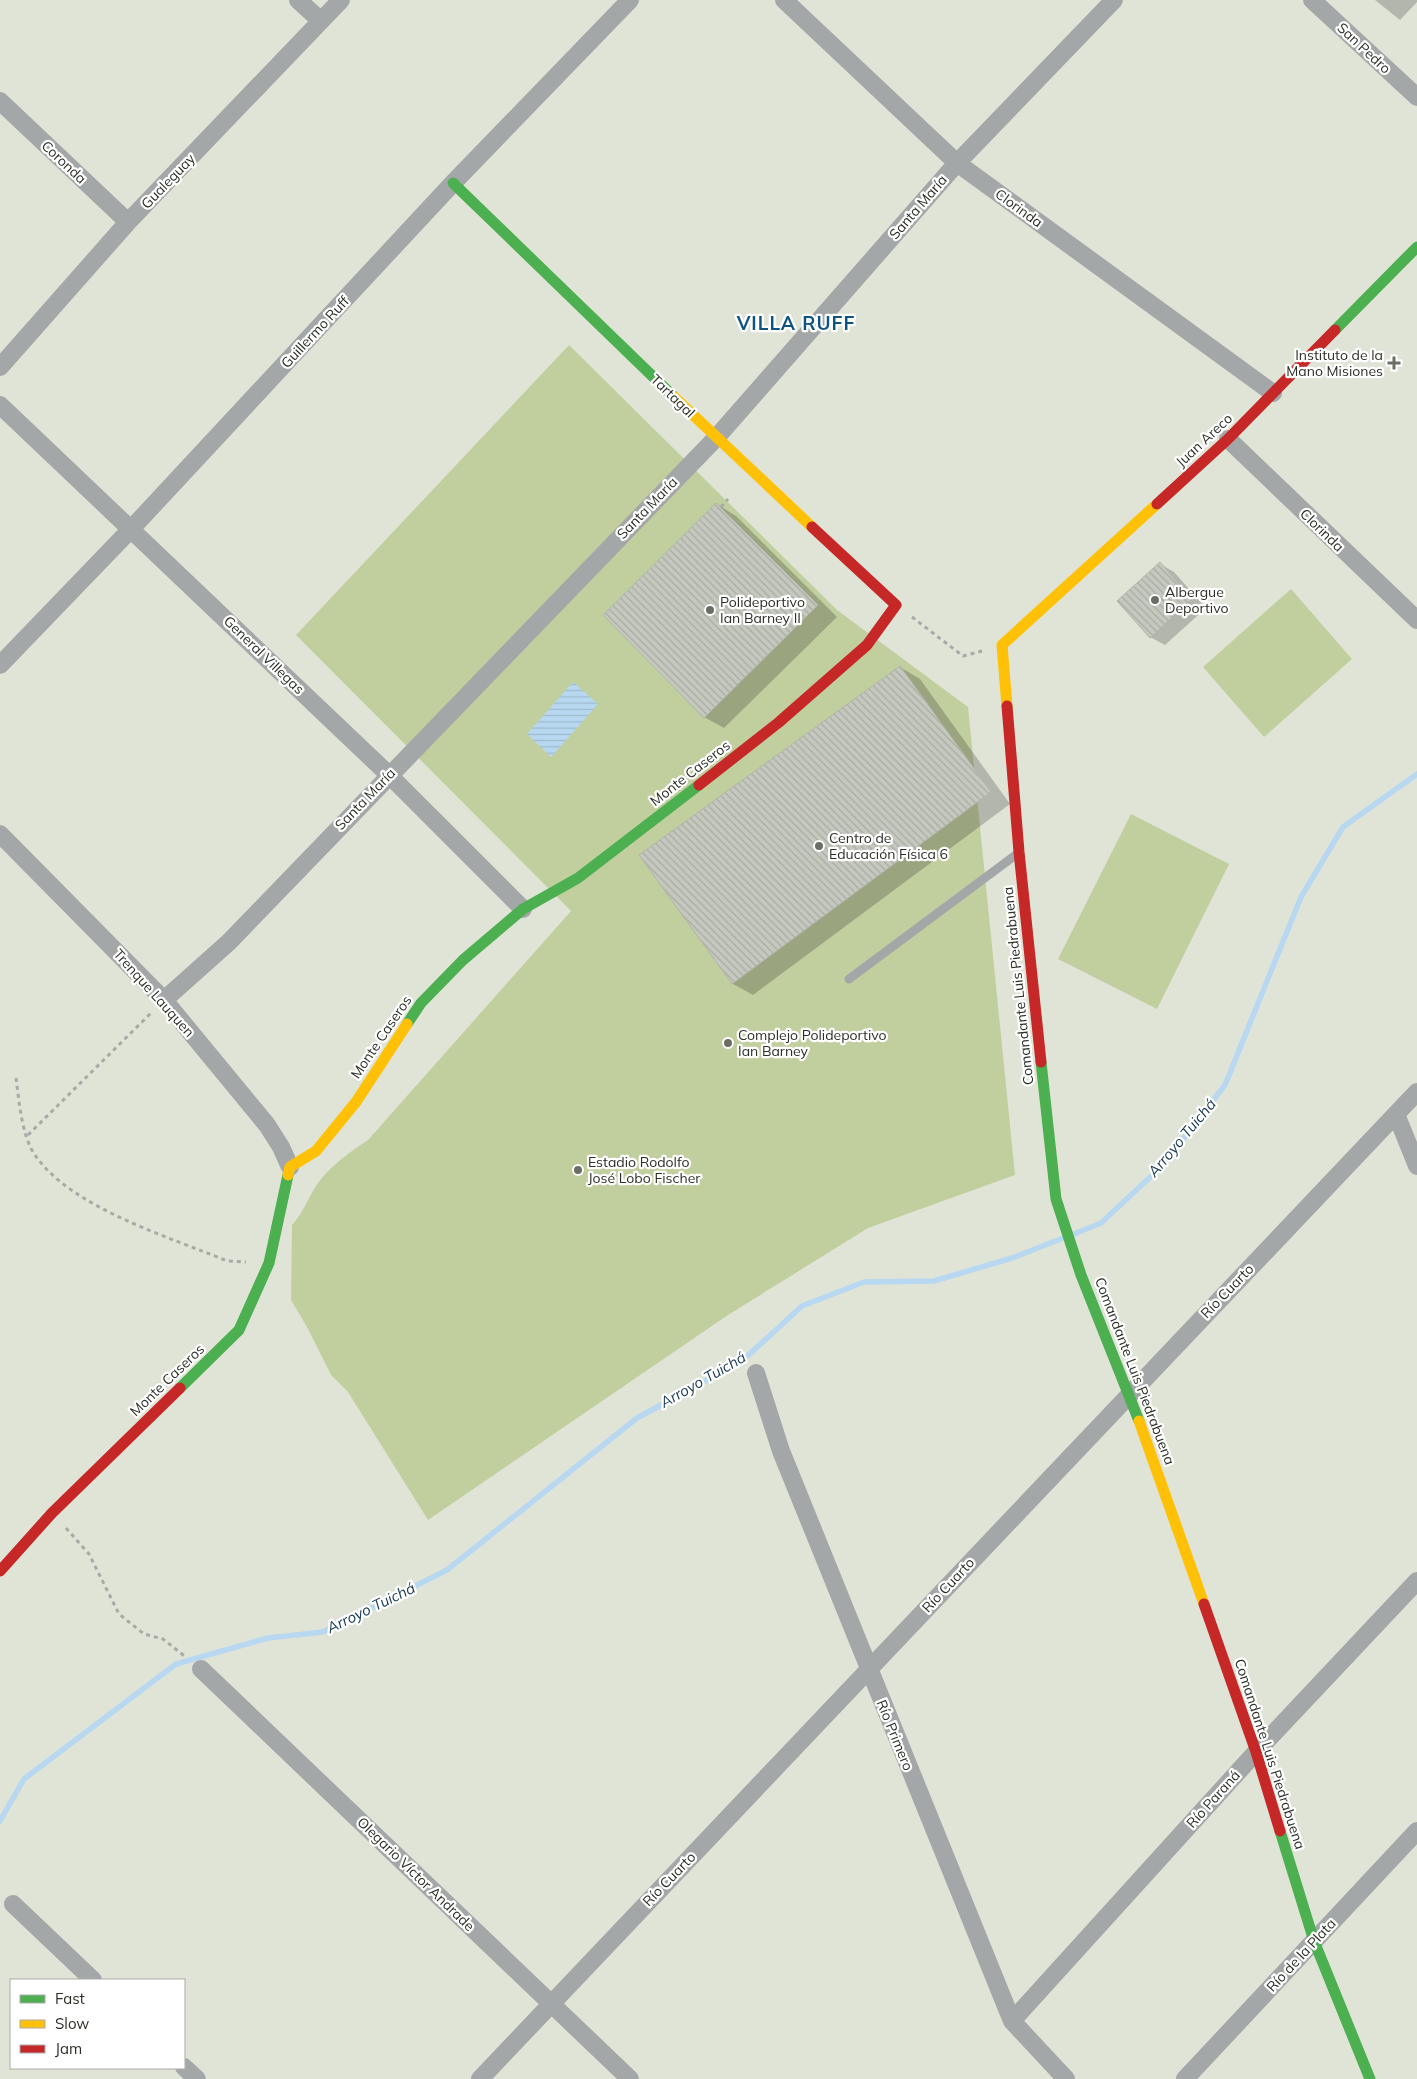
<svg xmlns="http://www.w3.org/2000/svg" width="1417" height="2079" font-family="Mulish,sans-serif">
<defs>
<pattern id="water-rules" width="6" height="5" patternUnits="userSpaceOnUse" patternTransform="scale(1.25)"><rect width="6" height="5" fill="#b7d8f0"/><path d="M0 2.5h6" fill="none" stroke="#9ebace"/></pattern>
<pattern id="building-back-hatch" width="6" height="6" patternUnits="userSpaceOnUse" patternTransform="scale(1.25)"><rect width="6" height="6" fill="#c4c8be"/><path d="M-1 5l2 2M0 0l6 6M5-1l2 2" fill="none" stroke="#a9aca3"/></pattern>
</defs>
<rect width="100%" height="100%" fill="#e0e4d7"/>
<path fill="#c1cf9f" d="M 569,345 L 837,610 L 968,707 L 1015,1175 L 868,1228 L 728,1315 L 428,1520 L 348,1392 L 331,1375 L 307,1327 L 291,1300 L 292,1225 C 304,1212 308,1197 318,1183 C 331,1165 350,1152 368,1140 L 571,911 L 296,635 Z
M 1291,589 L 1352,659 L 1264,737 L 1203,667 Z
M 1131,814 L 1229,864 L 1157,1009 L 1058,959 Z"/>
<path fill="url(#water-rules)" d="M 573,682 L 598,704 L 551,757 L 527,734 Z"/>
<path fill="#0003" d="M 1375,0 L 1417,0 L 1417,2 L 1400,20 Z
M 717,504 L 736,516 L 837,617 L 724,728 L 704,717 Z
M 1160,564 L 1174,572 L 1206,608 L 1165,645 L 1150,637 Z
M 900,667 L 920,679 L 1010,804 L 753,995 L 733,984 L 641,855 Z"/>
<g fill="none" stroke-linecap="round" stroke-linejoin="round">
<path stroke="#b7d8f0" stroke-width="5.5" d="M 1074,1234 L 1101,1223 L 1161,1167 L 1225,1085 L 1301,897 L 1343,827 L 1417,774
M 0,1821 L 24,1779 L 176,1664 L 268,1638 L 323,1632 L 447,1570 L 637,1418 L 742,1361 L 802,1306 L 864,1282 L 934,1281 L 1012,1258 L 1063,1238"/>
</g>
<path fill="url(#building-back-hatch)" stroke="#b1b5aa" d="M 716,503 L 818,605 L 704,718 L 603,615 Z
M 1160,562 L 1192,599 L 1150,638 L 1117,601 Z
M 900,666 L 991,792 L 732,984 L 639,855 Z"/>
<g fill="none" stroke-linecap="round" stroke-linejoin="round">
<path stroke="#a7aaa7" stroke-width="3" stroke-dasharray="4 4" stroke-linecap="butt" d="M 721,507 L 728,499
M 912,617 L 963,656 L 982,651
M 16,1078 C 19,1101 22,1137 35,1155 C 71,1208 170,1237 227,1261 L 246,1262
M 28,1135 L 151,1013
M 66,1528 L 89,1554 L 119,1614 L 144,1634 L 163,1639 L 187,1658"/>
<path stroke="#a4a7a7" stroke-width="9" d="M 849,979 L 1017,854"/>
<path stroke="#a4a7a7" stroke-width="18" d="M 298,0 L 321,21
M 784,0 L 957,163 L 1273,393
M 1312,0 L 1417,97
M 0,101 L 128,222
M 0,367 L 128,222 L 341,0
M 0,405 L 388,774 L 523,909
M 1228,439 L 1417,620
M 0,665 L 132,528 L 453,183 L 630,0
M 0,834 L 164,1000 L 267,1125 L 281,1147 L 290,1167
M 164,1000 L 229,942 L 716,438 L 957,163 L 1114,0
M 1396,1114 L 1417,1166
M 756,1373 L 781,1451 L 1012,2021 L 1066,2079
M 201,1669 L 630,2079
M 13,1904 L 93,1980
M 1012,2021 L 1256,1752 L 1417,1581
M 184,2067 L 197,2079
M 480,2079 L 1417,1092
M 1185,2079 L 1417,1831"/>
<path stroke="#4caf50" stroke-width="11" d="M 453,183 L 673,396
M 1335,330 L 1417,247
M 407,1024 L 421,1003 L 463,960 L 523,909 L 578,878 L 699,785
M 1041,1062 L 1056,1199 L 1081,1275 L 1139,1421
M 180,1388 L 239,1330 L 269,1263 L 288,1175
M 1280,1831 L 1314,1941 L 1370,2079"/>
<path stroke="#ffc107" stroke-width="11" d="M 673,396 L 812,527
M 1007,706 L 1002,645 L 1157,504
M 288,1175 L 290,1167 L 316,1151 L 356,1102 L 407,1024
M 1139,1421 L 1204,1604"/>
<path stroke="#c62828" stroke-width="11" d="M 1157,504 L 1228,439 L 1335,330
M 1007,706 L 1019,852 L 1041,1062
M 699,785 L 778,723 L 867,645 L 896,605 L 812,527
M 0,1571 L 52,1513 L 180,1388
M 1204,1604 L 1256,1752 L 1280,1831"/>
</g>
<g fill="#6b6e64" stroke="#fff" stroke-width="2">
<path d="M1391.5 355.5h5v5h5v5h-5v5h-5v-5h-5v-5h5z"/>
<circle cx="1155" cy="600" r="5"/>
<circle cx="710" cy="610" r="5"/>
<circle cx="819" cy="846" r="5"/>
<circle cx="728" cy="1043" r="5"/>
<circle cx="578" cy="1170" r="5"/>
</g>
<g text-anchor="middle" stroke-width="4.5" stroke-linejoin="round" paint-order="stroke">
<g font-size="14" fill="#2c2f26" stroke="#fff">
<text transform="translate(1364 48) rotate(43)" y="5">San Pedro</text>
<text transform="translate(64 162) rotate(43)" y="5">Coronda</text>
<text transform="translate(168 181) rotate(-46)" y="5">Gualeguay</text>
<text transform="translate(918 207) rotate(-49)" y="5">Santa María</text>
<text transform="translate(1019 208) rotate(36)" y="5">Clorinda</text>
<text transform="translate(315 332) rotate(-47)" y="5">Guillermo Ruff</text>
<text transform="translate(673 396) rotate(44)" y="5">Tartagal</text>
<text transform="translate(1204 440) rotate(-43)" y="5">Juan Areco</text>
<text transform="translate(647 508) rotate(-46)" y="5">Santa María</text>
<text transform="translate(1322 530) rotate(44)" y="5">Clorinda</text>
<text transform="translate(264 655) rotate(44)" y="5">General Villegas</text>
<text transform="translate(690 773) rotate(-38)" y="5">Monte Caseros</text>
<text transform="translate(365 799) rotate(-46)" y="5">Santa María</text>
<text transform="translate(1018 986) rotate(-96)" y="5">Comandante Luis Piedrabuena</text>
<text transform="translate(154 993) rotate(48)" y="5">Trenque Lauquen</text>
<text transform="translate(381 1037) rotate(-56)" y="5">Monte Caseros</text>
<text transform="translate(1227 1291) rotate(-46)" y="5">Río Cuarto</text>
<text transform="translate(1135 1371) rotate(69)" y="5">Comandante Luis Piedrabuena</text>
<text transform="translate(167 1380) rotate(-44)" y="5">Monte Caseros</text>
<text transform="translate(948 1585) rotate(-47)" y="5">Río Cuarto</text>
<text transform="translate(895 1735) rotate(68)" y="5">Río Primero</text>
<text transform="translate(1270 1754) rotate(72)" y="5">Comandante Luis Piedrabuena</text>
<text transform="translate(1213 1799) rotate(-48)" y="5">Río Paraná</text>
<text transform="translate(416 1874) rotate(44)" y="5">Olegario Víctor Andrade</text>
<text transform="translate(669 1879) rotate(-46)" y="5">Río Cuarto</text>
<text transform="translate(1301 1955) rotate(-47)" y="5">Río de la Plata</text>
</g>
<g font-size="14" fill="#2c2f26" stroke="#fff" text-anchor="start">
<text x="1383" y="360" text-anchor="end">Instituto de la<tspan x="1383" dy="16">Mano Misiones</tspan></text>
<text x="1165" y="597">Albergue<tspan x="1165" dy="16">Deportivo</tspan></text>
<text x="720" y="607">Polideportivo<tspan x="720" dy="16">Ian Barney II</tspan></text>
<text x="829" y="843">Centro de<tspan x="829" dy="16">Educación Física 6</tspan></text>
<text x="738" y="1040">Complejo Polideportivo<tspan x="738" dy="16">Ian Barney</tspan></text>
<text x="588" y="1167">Estadio Rodolfo<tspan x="588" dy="16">José Lobo Fischer</tspan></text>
</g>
<g font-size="15" font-style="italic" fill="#163852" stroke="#fff">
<text transform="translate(1182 1138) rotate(-50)" y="5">Arroyo Tuichá</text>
<text transform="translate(703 1380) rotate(-30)" y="5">Arroyo Tuichá</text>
<text transform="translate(371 1608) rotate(-26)" y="5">Arroyo Tuichá</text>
</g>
<g font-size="19" font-weight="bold" letter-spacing="1" fill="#0e5482" stroke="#fff">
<text x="796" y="330">VILLA RUFF</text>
</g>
</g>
<rect x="10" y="1979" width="175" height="90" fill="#ffffff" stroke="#abaca8"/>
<rect x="20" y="1995" width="25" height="8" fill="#4caf50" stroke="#abaca8"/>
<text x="55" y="2004" font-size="15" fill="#2c2f26">Fast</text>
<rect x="20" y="2020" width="25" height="8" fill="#ffc107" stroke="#abaca8"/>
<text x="55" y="2029" font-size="15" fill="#2c2f26">Slow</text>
<rect x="20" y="2045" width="25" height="8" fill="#c62828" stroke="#abaca8"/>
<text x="55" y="2054" font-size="15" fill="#2c2f26">Jam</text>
</svg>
